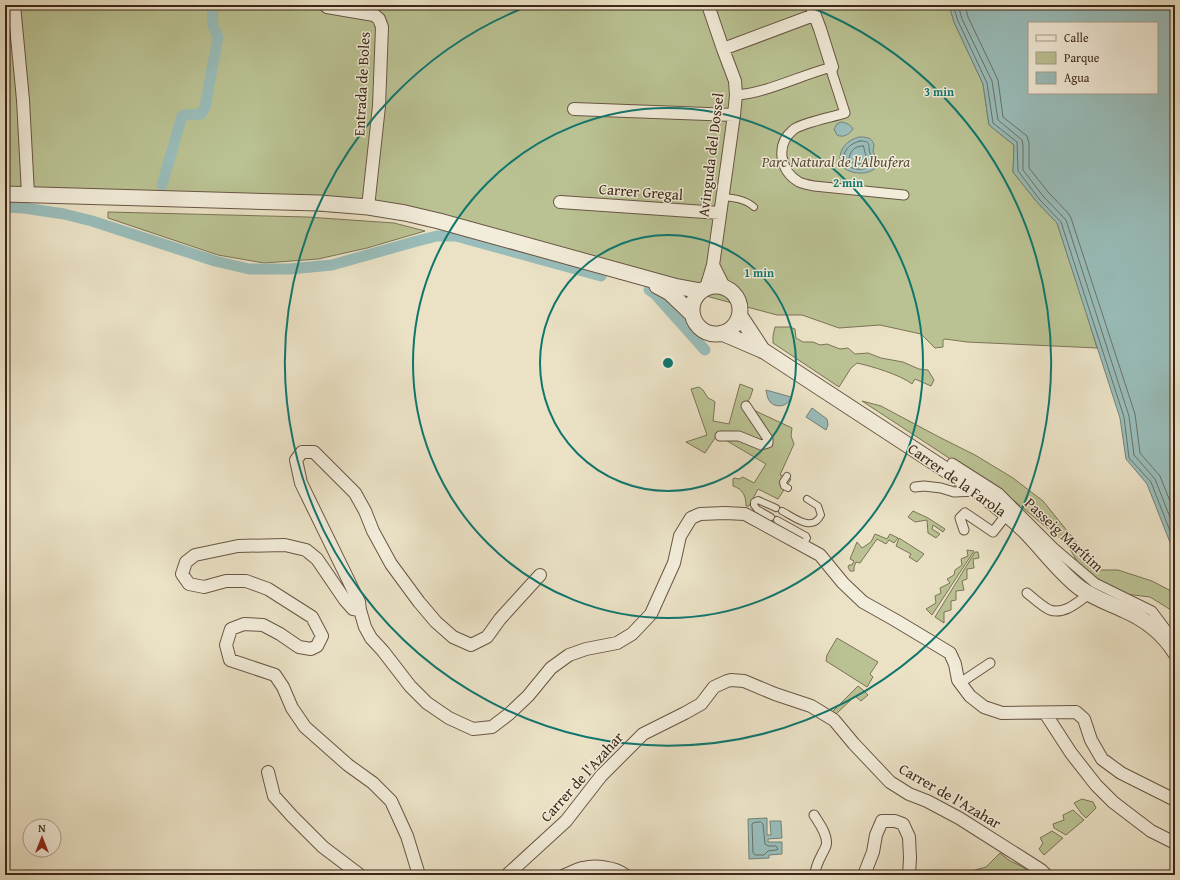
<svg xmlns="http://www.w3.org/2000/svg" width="1180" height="880" font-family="'Gentium Book Plus',serif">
<rect width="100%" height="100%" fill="#ebe2c6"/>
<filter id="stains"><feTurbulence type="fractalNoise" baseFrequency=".005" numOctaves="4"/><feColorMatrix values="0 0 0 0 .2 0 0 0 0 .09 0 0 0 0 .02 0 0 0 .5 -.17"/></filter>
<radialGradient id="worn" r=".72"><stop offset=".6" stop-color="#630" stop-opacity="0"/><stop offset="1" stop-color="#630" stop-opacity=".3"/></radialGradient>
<path fill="#bac293" stroke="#7b7456" d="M 5,5 L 949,5 L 954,22 L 983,84 L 989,125 L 1014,145 L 1013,172 L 1037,202 L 1057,223 L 1084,305 L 1097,348 L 967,342 L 945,339 L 943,340 L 943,347 L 935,348 L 921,334 L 880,325 L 839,328 L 802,315 L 777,315 L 452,228 L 370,214 L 303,210 L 5,201 Z
M 108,212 L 307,217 L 394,223 L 425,231 L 367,248 L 318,259 L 264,263 L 218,255 L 108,218 Z
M 775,327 L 790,327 L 795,329 L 796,338 L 803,342 L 813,342 L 820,345 L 827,344 L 840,349 L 848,348 L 855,354 L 868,353 L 881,358 L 903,362 L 919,369 L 928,370 L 934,380 L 931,386 L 915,379 L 912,384 C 901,375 871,366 857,363 L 851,368 L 839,387 L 773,343 L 773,336 Z
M 740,384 L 753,389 L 750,398 L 745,406 L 792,428 L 791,436 L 794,444 L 780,475 L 791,479 L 778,499 L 758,489 L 749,506 L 746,506 C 746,496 743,489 733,486 L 733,479 L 734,478 L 739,479 L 743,477 L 754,483 L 766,464 L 717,435 L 705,453 L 686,442 L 707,435 L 691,389 L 699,387 L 703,390 L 708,398 L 714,401 L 715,402 L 713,421 L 729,424 Z
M 862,401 L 881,406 L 939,437 L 975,455 L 1013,478 L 1043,501 L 1077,543 L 1101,570 L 1118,570 L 1152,581 L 1175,593 L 1175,610 L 1171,610 L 1150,597 L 1126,594 L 1098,579 L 1081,568 L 1070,549 L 1057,536 L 990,481 L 975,475 Z
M 913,511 L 928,518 L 945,529 L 943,532 L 933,525 L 932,529 L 940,534 L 936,538 L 928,533 L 927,520 L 915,522 L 908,517 Z
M 875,534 L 887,539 L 890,534 L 898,538 L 894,543 L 889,540 L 886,544 L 877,539 L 860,563 L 856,562 L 854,567 L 854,571 L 850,571 L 848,567 L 849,565 L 852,565 L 854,561 L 850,559 L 857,542 L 862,548 L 871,542 Z
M 899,538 L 924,554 L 917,562 L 909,557 L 911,554 L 896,546 Z
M 967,550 L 974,551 L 932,615 L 926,609 L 936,603 L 935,596 L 941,593 L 940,588 L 950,583 L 947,579 L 954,575 L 955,570 L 962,565 L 961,559 L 968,556 Z
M 975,552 L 978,552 L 979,558 L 973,559 L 974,568 L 967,569 L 967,579 L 962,581 L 964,590 L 956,591 L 956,600 L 951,601 L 951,610 L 944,612 L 944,623 L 935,617 Z
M 837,638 L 878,662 L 870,674 L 873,677 L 867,687 L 826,661 L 827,655 Z
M 858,686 L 863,690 L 868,695 L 861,701 L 855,696 L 836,714 L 832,712 Z
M 1082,799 L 1093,802 L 1096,808 L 1086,818 L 1081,813 L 1074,803 Z
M 1073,810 L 1084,820 L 1066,835 L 1054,828 L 1053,824 L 1064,820 L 1063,815 Z
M 1052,831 L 1063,838 L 1044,855 L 1039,849 L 1043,843 L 1040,838 Z
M 1000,853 L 1010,861 L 1019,865 L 1033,874 L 1032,875 L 966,875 L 968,872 L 986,867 Z"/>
<path fill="#99bdba" stroke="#748179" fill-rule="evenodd" d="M 949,5 L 1175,5 L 1175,555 L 1147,484 L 1126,459 L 1120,418 L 1057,223 L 1037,202 L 1013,172 L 1014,145 L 989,125 L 983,84 L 954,22 ZM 1029,23 L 1157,23 L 1157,93 L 1029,93 Z
M 841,122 C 845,122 851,125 853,129 C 849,135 843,138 837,135 L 834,129 L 837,124 Z
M 859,137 C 865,137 872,137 874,145 C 874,147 873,149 873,151 C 873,154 876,156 878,159 C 883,168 866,174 860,173 C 832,173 835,143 859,137 Z
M 766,390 L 791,397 C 789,406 777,409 770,402 C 767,398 767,394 766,390 Z
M 812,408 L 827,419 L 828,425 L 826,430 L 806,417 Z
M 767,818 L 767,835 L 771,835 L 770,821 L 781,821 L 782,838 L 768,839 L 768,842 L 782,842 L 782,854 L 769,855 L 769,858 L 749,859 L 748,819 Z"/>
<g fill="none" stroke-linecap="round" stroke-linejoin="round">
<path stroke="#6a7269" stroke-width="1" d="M 953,5 L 958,21 L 987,83 L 993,123 L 1017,142 L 1018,171 L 1040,200 L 1061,222 L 1124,417 L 1129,458 L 1151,482 L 1175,544
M 958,5 L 962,19 L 992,81 L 998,120 L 1022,140 L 1023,145 L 1023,170 L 1043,196 L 1066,220 L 1129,416 L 1134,455 L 1155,479 L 1175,530
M 965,5 L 968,17 L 998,80 L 1003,117 L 1027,136 L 1029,143 L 1029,168 L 1048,192 L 1068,213 L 1071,218 L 1135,414 L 1140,453 L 1160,476 L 1175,514
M 860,141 C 873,141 867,145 870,153 C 871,156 873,159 875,162 C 867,175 838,170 845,152 C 848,146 853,143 860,141 Z
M 863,146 L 864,147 C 864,153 868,158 867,162 L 859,164 L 851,162 L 849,158 C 851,150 855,146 863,146 Z
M 761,822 L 763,824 L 765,844 L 768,846 L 776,846 L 778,849 L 776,850 L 768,851 L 764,855 L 755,855 L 753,853 L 752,824 L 753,823 Z"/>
<path stroke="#99bdba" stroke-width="11" d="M 162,185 L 182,116 L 185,115 L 201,114 L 205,107 L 218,37 L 213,26 L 212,5
M 5,207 L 24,208 L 64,214 L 92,221 L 215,261 L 249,269 L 290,269 L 332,265 L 417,241 L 437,236 L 456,236 L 601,276
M 649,290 L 655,294 L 705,350"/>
<g stroke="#685644" stroke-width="8">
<path id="service" d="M 722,197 C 734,198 745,199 754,207
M 787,476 L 783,482 L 784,486 L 788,488
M 782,511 C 794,517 812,533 821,515 L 818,506 L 807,499
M 771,517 L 757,509 L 754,505 L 754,502 L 758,500 L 776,508
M 777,520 L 806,536 L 807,538 L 803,546"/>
</g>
<g stroke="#685644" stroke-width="11">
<path id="pedestrian" d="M 736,95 C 767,93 801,75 832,67 L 832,73 L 845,113 C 833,117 801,123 793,130 C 775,145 780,171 799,182 C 803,184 809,185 814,186 L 904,195
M 720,436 L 739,436 L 761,445 L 768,443 L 768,439 L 746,406
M 952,463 L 999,493 L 1054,548 L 1095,583 L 1152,611 L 1173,639
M 915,487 L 924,486 L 941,488 L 954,492 L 977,491
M 964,530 L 960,518 L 965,513 L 993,532 L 1007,514
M 1027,593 C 1032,597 1044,608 1050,610 C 1064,615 1078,602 1089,594
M 960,683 L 990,663
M 814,815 C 819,823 829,836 826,846 C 822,856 815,864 815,875"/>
</g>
<g stroke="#685644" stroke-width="14">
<path id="minor" d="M 14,5 L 23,100 L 28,194
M 325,5 L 327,7 L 374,15 L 379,19 L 382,27 L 379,106 L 368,207
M 811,5 L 820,29 L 832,67
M 723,49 L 814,15
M 574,109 L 734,115
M 560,202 L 720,213
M 713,265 L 724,287
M 706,288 L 713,265 L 734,115 L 736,95 L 735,81 L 723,49 L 708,5
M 540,575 L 500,619 L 487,637 L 471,645 L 453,637 L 436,622 L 419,602 L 391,564 L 373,531 L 365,511 L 355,493 L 314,452 L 302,452 L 296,460 L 301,483 L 359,602 L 360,610 L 365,627 L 371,638 L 383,651 L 410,686 L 427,703 L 449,718 L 473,729 L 492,727 L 509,714 L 528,696 L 551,668 L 569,655 L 586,649 L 617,643 L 632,634 L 651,614 L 674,563 L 680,536 L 691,518 L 700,514 L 725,513 L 745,514 L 820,555 L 843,583 L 863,602 L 895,620 L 950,653 L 955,664 L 958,680 L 970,696 L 984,707 L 1002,713 L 1076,712 L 1084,719 L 1091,740 L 1102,759 L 1121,773 L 1175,800
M 360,610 L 353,609 L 345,600 L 317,559 L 306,550 L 285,545 L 238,546 L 195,555 L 186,562 L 182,574 L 189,584 L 204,587 L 226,581 L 246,581 L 268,589 L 312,617 L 322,636 L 317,646 L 311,649 L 299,647 L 280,634 L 263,625 L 244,624 L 231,629 L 226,645 L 230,660 L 275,675 L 283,687 L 292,708 L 305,727 L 348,765 L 373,783 L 391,801 L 407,836 L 419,875
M 1045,713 L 1071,753 L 1096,785 L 1113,802 L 1151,831 L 1175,843
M 268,772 L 274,796 L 292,816 L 323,847 L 360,875
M 507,875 L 566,821 L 601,776 L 643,734 L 685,713 L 701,704 L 714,687 L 727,681 L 731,680 L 744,681 L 775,694 L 811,706 L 834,720 L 854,744 L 890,782 L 909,794 L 927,801 L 959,818 L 1041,870 L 1046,875
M 565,875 C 571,873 577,869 583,868 C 595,865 615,867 625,875
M 864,875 L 873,852 L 876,835 L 882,821 L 895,821 L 903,824 L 909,837 L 910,858 L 909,875"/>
</g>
<g stroke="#685644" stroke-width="17">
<path id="tertiary" d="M 5,194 L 319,203 L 368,207 L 405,213 L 439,221 L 674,286 L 701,291
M 657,286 L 670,293 L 692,314
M692 310a24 24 0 1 1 48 0a24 24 0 1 1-48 0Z
M 740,316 L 763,351
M 722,333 L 764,351 L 978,491 C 994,504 1010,516 1025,531 C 1043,549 1059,572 1080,588 C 1094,598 1109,603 1124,610 C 1145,619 1163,633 1175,652"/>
</g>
<use href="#service" stroke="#f2ecda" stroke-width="6"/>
<use href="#pedestrian" stroke="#f2ecda" stroke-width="9"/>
<use href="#minor" stroke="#f2ecda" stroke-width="12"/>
<use href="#tertiary" stroke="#f2ecda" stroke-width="15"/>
</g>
<g fill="none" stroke="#0f766e" stroke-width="2">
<circle cx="668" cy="363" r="128"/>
<circle cx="668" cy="363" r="255"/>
<path d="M805 5A383 383 0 1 1 531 5"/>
</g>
<g text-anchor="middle" stroke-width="3" stroke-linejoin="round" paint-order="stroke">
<g font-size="15" fill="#3c2718" stroke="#f2ecda">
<text transform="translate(362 84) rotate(-87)" y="5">Entrada de Boles</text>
<text transform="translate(711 155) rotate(-83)" y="5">Avinguda del Dossel</text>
<text transform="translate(641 192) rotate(4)" y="5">Carrer Gregal</text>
<text transform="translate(957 480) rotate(35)" y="5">Carrer de la Farola</text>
<text transform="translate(1064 535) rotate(43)" y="5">Passeig Marítim</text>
<text transform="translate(582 777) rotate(-48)" y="5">Carrer de l'Azahar</text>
<text transform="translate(950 796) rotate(30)" y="5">Carrer de l'Azahar</text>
</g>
<g font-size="15" font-style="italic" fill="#5c4e37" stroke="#f2ecda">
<text x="836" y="167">Parc Natural de l'Albufera</text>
</g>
</g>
<circle cx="668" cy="363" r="6" fill="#0f766e" stroke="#f2ecda" stroke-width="2"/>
<g font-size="12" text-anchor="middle" font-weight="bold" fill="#0f766e" stroke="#f2ecda" stroke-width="3" stroke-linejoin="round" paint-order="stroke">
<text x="939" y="96">3 min</text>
<text x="848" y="187">2 min</text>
<text x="759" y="277">1 min</text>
</g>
<rect width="1180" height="880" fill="none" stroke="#ebe2c6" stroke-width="20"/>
<rect x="6" y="6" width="1168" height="868" fill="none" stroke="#3c2718" stroke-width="2"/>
<rect x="10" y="10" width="1160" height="860" fill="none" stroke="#3c2718"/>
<rect x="1028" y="22" width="130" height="72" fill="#f2ecda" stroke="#a99d8c"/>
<rect x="1036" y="35" width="20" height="6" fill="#f2ecda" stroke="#a99d8c"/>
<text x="1064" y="42" font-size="12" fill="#3c2718">Calle</text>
<rect x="1036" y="52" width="20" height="12" fill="#bac293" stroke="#a99d8c"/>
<text x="1064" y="62" font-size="12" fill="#3c2718">Parque</text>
<rect x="1036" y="72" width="20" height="12" fill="#99bdba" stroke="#a99d8c"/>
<text x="1064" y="82" font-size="12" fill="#3c2718">Agua</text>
<g transform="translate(42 838)"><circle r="19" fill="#f2ecda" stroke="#a99d8c"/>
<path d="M0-3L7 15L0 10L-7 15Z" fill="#8f2418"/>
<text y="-6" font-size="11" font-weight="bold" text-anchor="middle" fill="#3c2718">N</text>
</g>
<rect width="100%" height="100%" filter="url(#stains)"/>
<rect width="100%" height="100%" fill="url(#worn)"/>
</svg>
